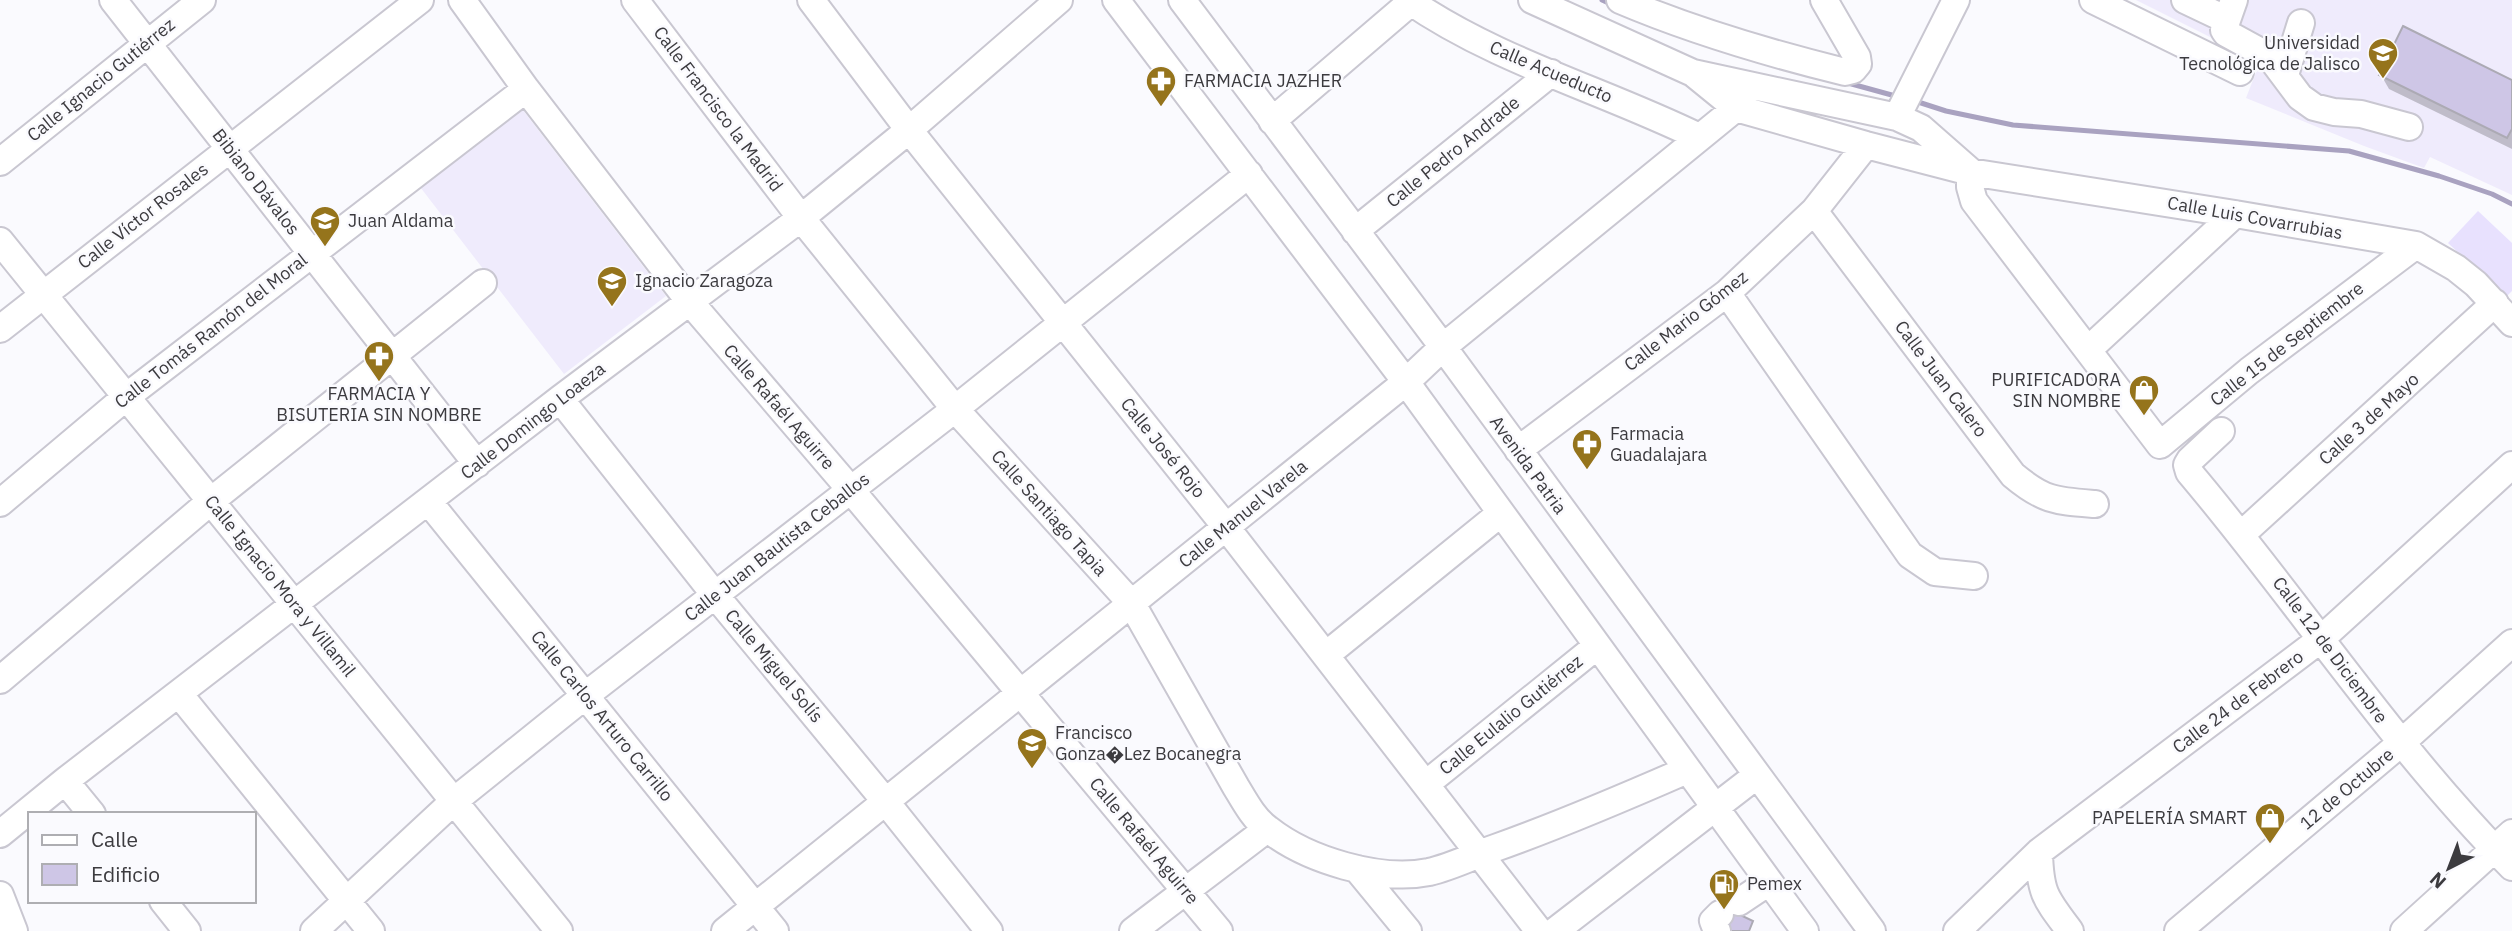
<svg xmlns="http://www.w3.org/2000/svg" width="2512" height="931" font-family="'IBM Plex Sans',sans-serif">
<rect width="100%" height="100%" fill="#fafafe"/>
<path fill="#efebfc" d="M 2136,0 L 2512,0 L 2512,195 L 2430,157 L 2424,168 L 2364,146 L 2246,98 L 2260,62 Z
M 519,105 L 666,296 L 564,374 L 417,183 Z"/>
<path fill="#e8e1fe" d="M 2478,211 L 2512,243 L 2512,291 L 2506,297 L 2448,243 Z"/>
<path fill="#0003" d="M 2381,75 L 2512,81 L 2512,149 L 2389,89 Z"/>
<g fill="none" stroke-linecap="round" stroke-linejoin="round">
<path stroke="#a9a2c0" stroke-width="5" d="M 1602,0 L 1613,5
M 1848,83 L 1899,97
M 1915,101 L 1946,111 L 2013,125 L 2349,151 L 2439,176 L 2492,194 L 2512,204"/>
</g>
<path fill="#cec6e6" stroke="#acaab4" stroke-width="2" d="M 2403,26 L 2512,80 L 2512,129 L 2507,138 L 2379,75 Z
M 1721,893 L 1739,902 L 1734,912 L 1753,921 L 1749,931 L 1728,931 L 1712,910 Z"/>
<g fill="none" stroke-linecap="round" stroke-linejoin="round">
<g stroke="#c9c7d1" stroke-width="30">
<path id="minor" d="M 113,0 L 477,464
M 462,0 L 526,89 L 690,302 L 850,489 L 1219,931
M 635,0 L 801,218 L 955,409 L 1132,604 L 1236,787 C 1245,802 1254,819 1268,829 C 1307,860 1380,882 1429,872 C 1451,867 1473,856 1495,848 C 1560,825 1623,798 1687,770
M 811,0 L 909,130 L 1226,527 L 1539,931
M 1116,0 L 1406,382 L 1805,931
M 1182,0 L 1443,347 L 1872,931
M 1408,0 C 1496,61 1603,90 1699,137
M 1532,0 L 1693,73 L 1897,117 L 1921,128 L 1970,171
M 1620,0 C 1693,31 1768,53 1845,72 L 1853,70 L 1858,64 L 1857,57 L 1824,0
M 2093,0 L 2240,72
M 2185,0 L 2227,20 L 2234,0
M 2227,20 L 2224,30 L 2226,33 L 2270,57 L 2300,97 L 2314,107 L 2334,112 L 2361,114 L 2409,127
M 1693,73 L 1736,108 L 1866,145 L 1970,172 L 2235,214 L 2416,245 L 2456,268 L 2476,284 L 2512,323
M 2285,75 L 2301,23
M 1897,117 L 1956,0
M 1272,121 L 1411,2
M 0,162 L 202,0
M 1970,172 L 1970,187 L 1974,201 L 2160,445 L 2249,371 L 2416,245
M 1814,211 L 2013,475 C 2044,501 2056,501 2095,504
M 1355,231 L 1551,73
M 0,241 L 559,931
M 1727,293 L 1910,555 L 1935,572 L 1974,576
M 0,329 L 420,0
M 2089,349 L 2235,214
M 560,399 L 715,595 L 886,802 L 989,931
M 2221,431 L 2190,460 L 2187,465 L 2189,472 C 2299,602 2392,746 2512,867
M 1518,450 L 1727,293 L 1814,211 L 1866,145
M 428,501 L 775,931
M 0,503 L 126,397 L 526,89
M 2242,534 L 2495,303
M 1326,655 L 1501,513
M 0,680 L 211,501 L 483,283
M 179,694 L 371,931
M 65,781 L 92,814
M 1426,784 L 1597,646
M 0,834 L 65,781 L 560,399 L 801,218 L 909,130 L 1059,0
M 2039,852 C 2040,894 2046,899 2070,931
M 1357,869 L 1408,931
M 0,895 L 14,931
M 163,901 L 187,931
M 1739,902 L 1769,882
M 314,931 L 454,801 L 586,695 L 955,409 L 1249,174
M 725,931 L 1406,382 L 1443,347 L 1736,108 L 1746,85
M 1133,931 L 1267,829
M 1555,931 L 1756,776
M 1717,931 L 1713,921 L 1720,914
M 1957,931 L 2039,852 L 2321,639 L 2512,465
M 2178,931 L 2401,743 L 2512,643
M 2404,931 L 2512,833"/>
</g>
<use href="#minor" stroke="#fff" stroke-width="26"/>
</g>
<defs>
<g id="university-pin" transform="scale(1.575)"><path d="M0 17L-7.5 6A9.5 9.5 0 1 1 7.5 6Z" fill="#95741c" stroke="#fafafe"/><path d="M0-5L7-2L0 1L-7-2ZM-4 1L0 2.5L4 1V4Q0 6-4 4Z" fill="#fff"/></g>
<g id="pharmacy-pin" transform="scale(1.575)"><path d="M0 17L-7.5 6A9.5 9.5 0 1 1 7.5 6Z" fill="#95741c" stroke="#fafafe"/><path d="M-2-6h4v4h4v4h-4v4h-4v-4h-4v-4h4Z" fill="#fff"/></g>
<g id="school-pin" transform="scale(1.575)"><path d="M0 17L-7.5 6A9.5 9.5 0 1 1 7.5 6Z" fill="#95741c" stroke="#fafafe"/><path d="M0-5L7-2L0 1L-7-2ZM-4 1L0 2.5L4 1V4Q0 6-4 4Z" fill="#fff"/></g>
<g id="shop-pin" transform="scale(1.575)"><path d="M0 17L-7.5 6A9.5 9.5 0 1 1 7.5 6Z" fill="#95741c" stroke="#fafafe"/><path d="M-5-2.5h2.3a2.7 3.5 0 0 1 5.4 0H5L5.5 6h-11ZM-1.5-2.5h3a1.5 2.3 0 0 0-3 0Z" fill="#fff"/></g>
<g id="fuel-pin" transform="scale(1.575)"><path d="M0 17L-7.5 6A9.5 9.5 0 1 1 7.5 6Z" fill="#95741c" stroke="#fafafe"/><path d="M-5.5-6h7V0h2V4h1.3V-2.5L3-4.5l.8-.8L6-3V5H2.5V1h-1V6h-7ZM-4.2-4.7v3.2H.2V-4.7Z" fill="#fff"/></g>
</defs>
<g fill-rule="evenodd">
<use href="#university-pin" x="2383" y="53"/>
<use href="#pharmacy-pin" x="1161" y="81"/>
<use href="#school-pin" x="325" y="221"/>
<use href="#school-pin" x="612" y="281"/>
<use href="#pharmacy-pin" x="379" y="356"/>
<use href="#shop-pin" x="2144" y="390"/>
<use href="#pharmacy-pin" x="1587" y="444"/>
<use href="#school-pin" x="1032" y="743"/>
<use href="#shop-pin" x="2270" y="818"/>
<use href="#fuel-pin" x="1724" y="884"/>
</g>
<g text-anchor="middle" stroke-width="5" stroke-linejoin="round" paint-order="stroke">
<g font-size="18" fill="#3c3b3f" stroke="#fafafe" text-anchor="start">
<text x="2360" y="49" text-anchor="end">Universidad<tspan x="2360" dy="21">Tecnológica de Jalisco</tspan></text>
<text x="1184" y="87">FARMACIA JAZHER</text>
<text x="348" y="227">Juan Aldama</text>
<text x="635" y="287">Ignacio Zaragoza</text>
<text x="2121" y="386" text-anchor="end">PURIFICADORA<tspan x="2121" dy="21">SIN NOMBRE</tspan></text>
<text x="379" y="400" text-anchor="middle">FARMACIA Y<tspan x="379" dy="21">BISUTERIA SIN NOMBRE</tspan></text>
<text x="1610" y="440">Farmacia<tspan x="1610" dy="21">Guadalajara</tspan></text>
<text x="1055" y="739">Francisco<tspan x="1055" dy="21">Gonza�Lez Bocanegra</tspan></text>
<text x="2247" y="824" text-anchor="end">PAPELERÍA SMART</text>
<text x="1747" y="890">Pemex</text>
</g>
<g font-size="18" fill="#3c3b3f" stroke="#fafafe">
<text transform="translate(1551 72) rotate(23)" y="6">Calle Acueducto</text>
<text transform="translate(101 80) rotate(-39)" y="6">Calle Ignacio Gutiérrez</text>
<text transform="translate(718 109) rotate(53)" y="6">Calle Francisco la Madrid</text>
<text transform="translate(1453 152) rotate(-39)" y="6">Calle Pedro Andrade</text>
<text transform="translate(256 182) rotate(52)" y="6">Bibiano Dávalos</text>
<text transform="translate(143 216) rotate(-38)" y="6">Calle Víctor Rosales</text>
<text transform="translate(2255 218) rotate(10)" y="6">Calle Luis Covarrubias</text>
<text transform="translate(1686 321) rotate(-38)" y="6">Calle Mario Gómez</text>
<text transform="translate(211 331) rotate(-38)" y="6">Calle Tomás Ramón del Moral</text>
<text transform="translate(2287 344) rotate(-38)" y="6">Calle 15 de Septiembre</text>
<text transform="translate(1941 379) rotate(53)" y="6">Calle Juan Calero</text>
<text transform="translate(779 407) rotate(49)" y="6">Calle Rafaél Aguirre</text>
<text transform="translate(2369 419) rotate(-42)" y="6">Calle 3 de Mayo</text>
<text transform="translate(533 421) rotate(-38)" y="6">Calle Domingo Loaeza</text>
<text transform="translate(1163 448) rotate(51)" y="6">Calle José Rojo</text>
<text transform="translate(1528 465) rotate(54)" y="6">Avenida Patria</text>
<text transform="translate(1049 513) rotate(48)" y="6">Calle Santiago Tapia</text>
<text transform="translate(1243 514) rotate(-39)" y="6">Calle Manuel Varela</text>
<text transform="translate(777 547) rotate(-38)" y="6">Calle Juan Bautista Ceballos</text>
<text transform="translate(280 586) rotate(51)" y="6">Calle Ignacio Mora y Villamil</text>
<text transform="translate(2330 650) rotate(53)" y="6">Calle 12 de Diciembre</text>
<text transform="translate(774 666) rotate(50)" y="6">Calle Miguel Solís</text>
<text transform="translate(2238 702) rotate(-37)" y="6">Calle 24 de Febrero</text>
<text transform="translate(1511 715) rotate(-39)" y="6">Calle Eulalio Gutiérrez</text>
<text transform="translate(602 716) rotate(51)" y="6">Calle Carlos Arturo Carrillo</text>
<text transform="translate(2347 789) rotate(-40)" y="6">12 de Octubre</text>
<text transform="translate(1144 841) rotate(50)" y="6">Calle Rafaél Aguirre</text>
</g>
</g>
<rect x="28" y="812" width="228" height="91" fill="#fafafe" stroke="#aeaeb2" stroke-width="2"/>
<rect x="42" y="835" width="35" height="10" fill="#ffffff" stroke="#aeaeb2" stroke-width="2"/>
<text x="91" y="847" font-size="21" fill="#3c3b3f">Calle</text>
<rect x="42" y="864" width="35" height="21" fill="#cec6e6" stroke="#aeaeb2" stroke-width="2"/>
<text x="91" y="882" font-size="21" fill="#3c3b3f">Edificio</text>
<g transform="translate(2449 868) rotate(222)" stroke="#fafafe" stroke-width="5" paint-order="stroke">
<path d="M0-5L12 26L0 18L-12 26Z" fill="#3c3b3f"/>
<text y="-10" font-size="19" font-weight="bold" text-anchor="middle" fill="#3c3b3f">N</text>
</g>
</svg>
